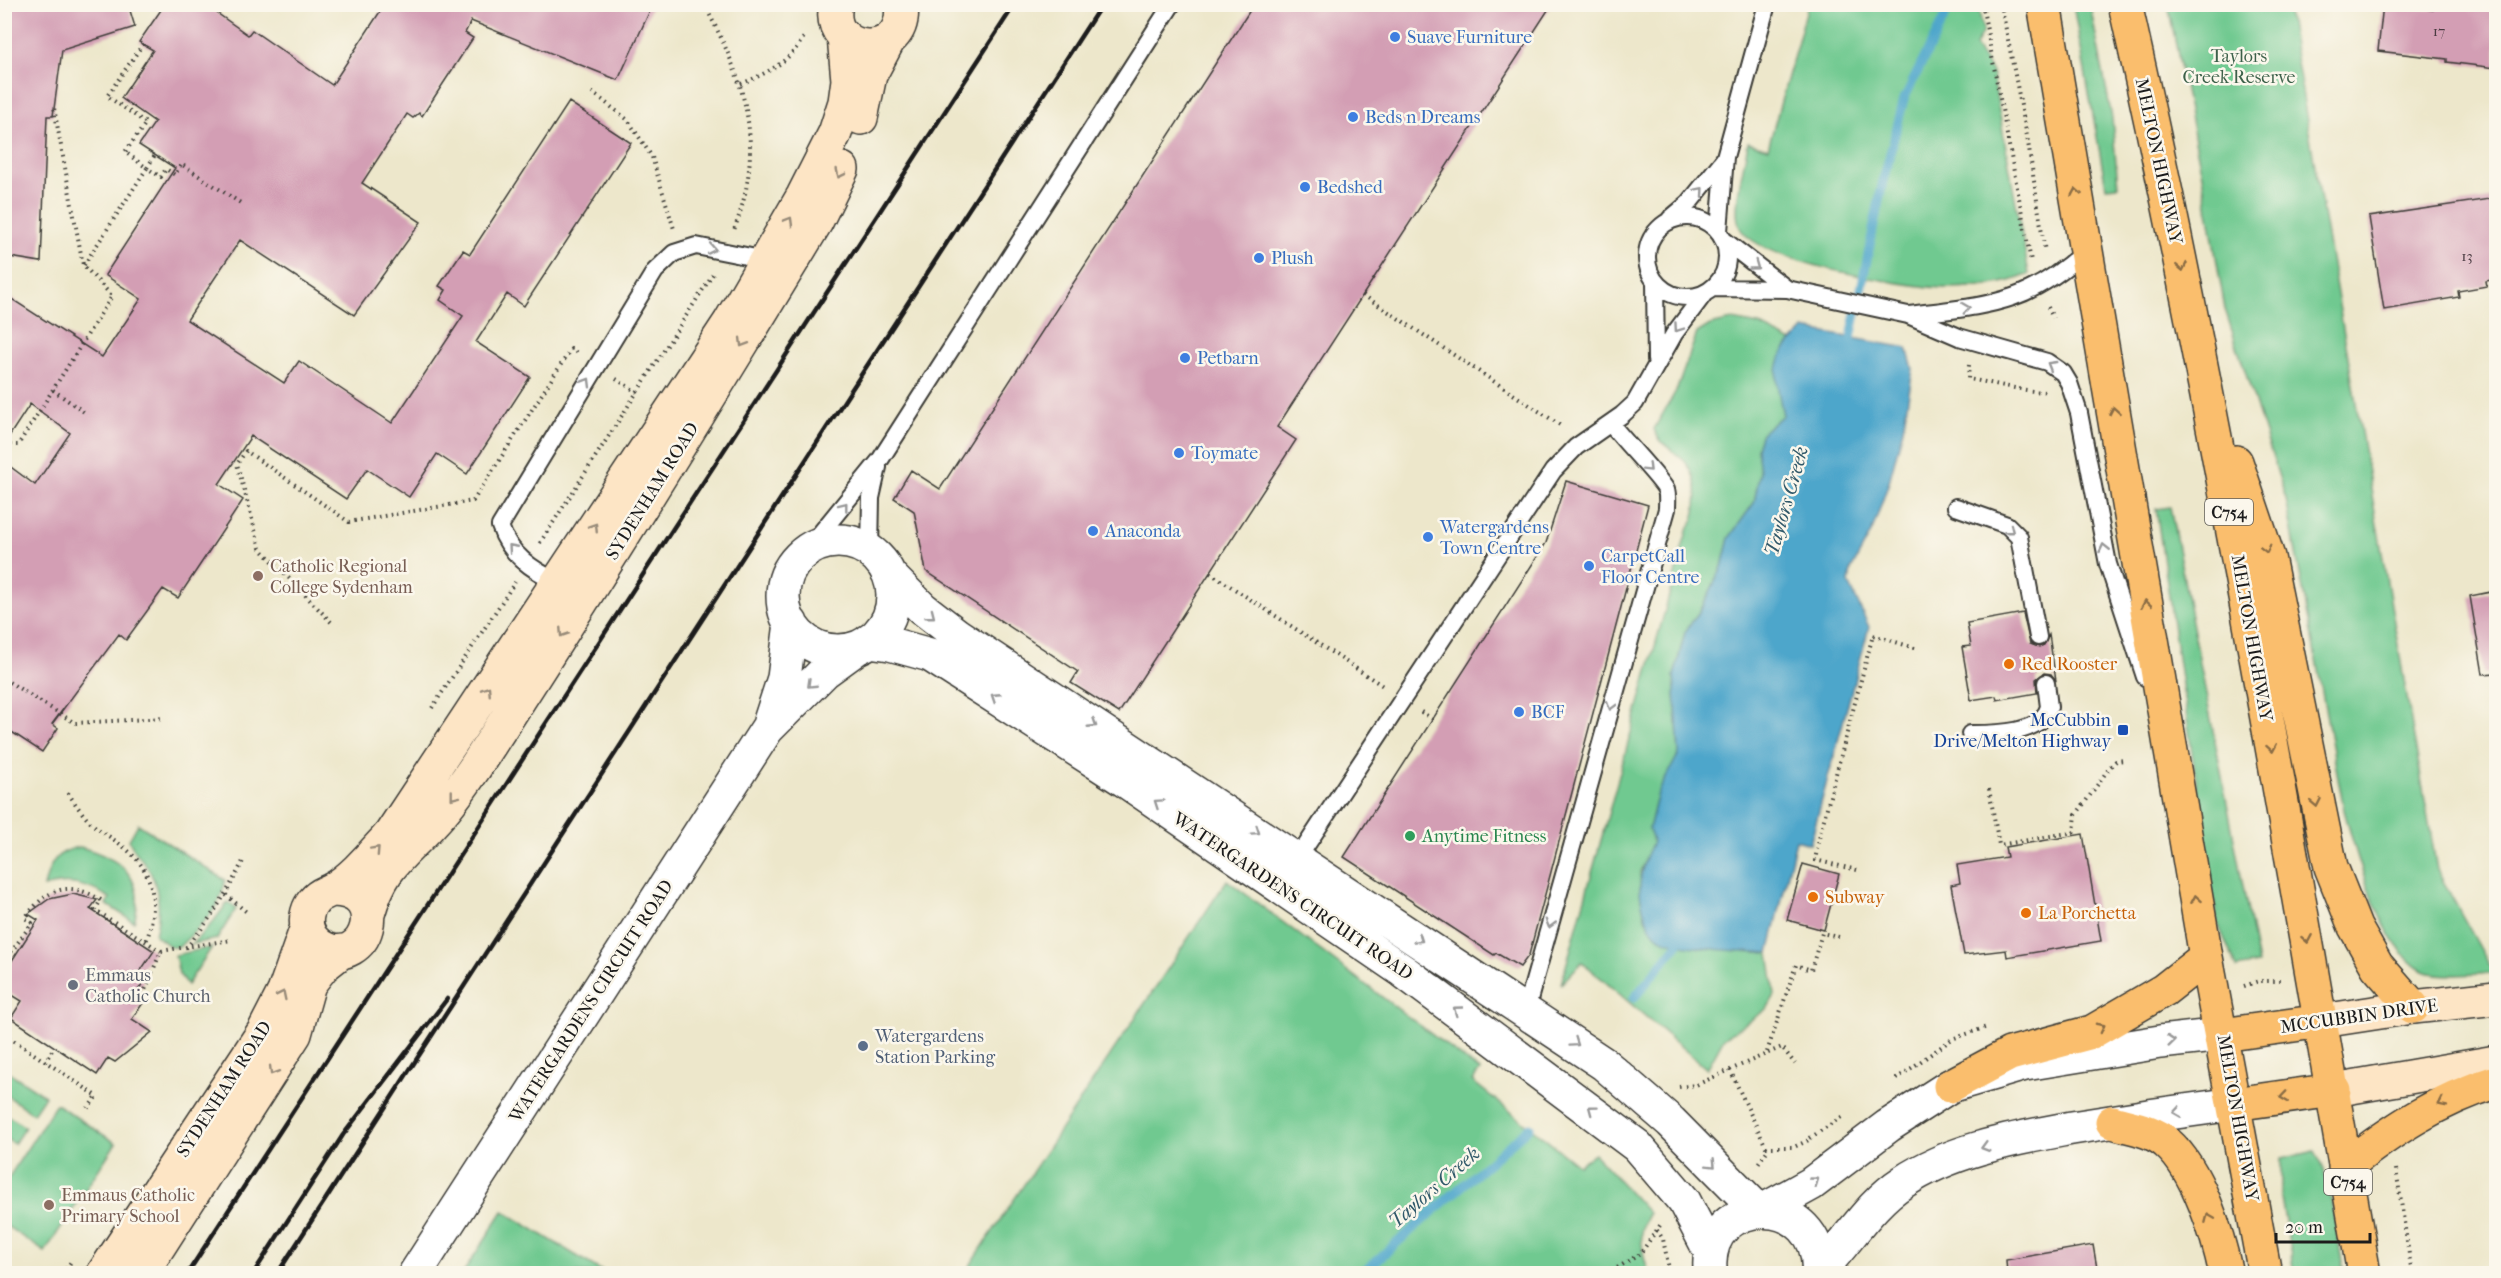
<svg xmlns="http://www.w3.org/2000/svg" width="2501" height="1278" font-family="'IM FELL French Canon',serif">
<rect width="100%" height="100%" fill="#fbf7ec"/>
<filter id="ink" filterUnits="userSpaceOnUse"><feTurbulence type="fractalNoise" baseFrequency=".0167" numOctaves="2"/><feDisplacementMap in="SourceGraphic" scale="12" xChannelSelector="R" yChannelSelector="G"/><feConvolveMatrix kernelMatrix="1 2 1 2 8 2 1 2 1" color-interpolation-filters="sRGB"/></filter>
<filter id="wash" filterUnits="userSpaceOnUse"><feTurbulence type="fractalNoise" baseFrequency=".008" numOctaves="4" result="noise"/><feDisplacementMap in="SourceGraphic" scale="24" xChannelSelector="R" yChannelSelector="G"/><feGaussianBlur stdDeviation="1.35" result="paint"/><feColorMatrix in="noise" values="0 0 0 0 0 0 0 0 0 0 0 0 0 0 0 0 0 1.4 0 .05"/><feComposite in="paint" operator="in"/></filter>
<g filter="url(#wash)">
<rect width="100%" height="100%" fill="#ede7cb"/>
<path fill="#6fc990" stroke="#467256" stroke-width="1.5" d="M 1808,5 L 1978,5 L 1983,31 L 1975,46 L 1992,72 L 2029,274 C 2004,286 1971,288 1944,288 C 1905,287 1759,262 1740,228 C 1731,210 1745,163 1748,142 L 1768,148 Z
M 2073,5 L 2090,5 L 2112,118 L 2118,186 L 2106,187 Z
M 2168,5 L 2287,5 L 2437,870 L 2494,973 C 2477,974 2435,978 2421,970 C 2380,945 2356,854 2344,810 L 2286,499 L 2225,309 L 2202,176 Z
M 1732,320 L 1759,325 L 1794,343 C 1769,363 1778,386 1783,415 L 1762,433 L 1757,448 L 1760,472 L 1754,503 L 1729,538 L 1722,567 L 1703,606 L 1685,632 L 1674,676 L 1679,754 L 1658,793 L 1649,829 L 1653,842 L 1640,872 L 1641,899 L 1646,921 L 1678,944 L 1769,953 L 1775,995 L 1767,1009 L 1724,1038 L 1707,1069 L 1582,962 L 1561,984 L 1687,531 C 1699,514 1701,481 1686,463 C 1676,451 1659,445 1654,429 L 1677,389 L 1697,333 L 1710,325 Z
M 2170,507 L 2258,964 L 2237,968 L 2217,922 L 2156,509 Z
M 138,824 L 225,880 C 222,909 199,927 179,947 L 171,947 L 155,935 C 161,911 160,884 145,864 C 139,856 132,849 129,840 Z
M 80,847 C 120,858 147,877 134,922 L 106,904 L 110,898 C 88,885 68,879 44,887 C 49,864 55,851 80,847 Z
M 1227,880 L 1480,1071 L 1472,1081 L 1578,1165 L 1594,1154 L 1600,1160 L 1649,1213 C 1637,1230 1642,1255 1649,1273 L 965,1273 Z
M 228,902 L 236,909 L 217,939 L 192,944 L 213,922 Z
M 212,947 L 187,985 L 179,974 L 175,955 Z
M 10,1073 L 45,1096 L 33,1114 L 5,1094 L 5,1082 Z
M 56,1104 L 116,1143 L 45,1252 L 5,1225 L 5,1183 Z
M 4,1113 L 25,1127 L 14,1144 L 5,1138 Z
M 2315,1151 L 2328,1182 L 2344,1273 L 2294,1273 L 2281,1198 L 2281,1159 Z
M 503,1211 L 605,1273 L 463,1273 Z"/>
<path fill="#4ea6cb" stroke="#356174" stroke-width="1.5" d="M 1804,329 L 1907,348 L 1913,369 L 1903,429 L 1889,482 L 1872,531 L 1851,570 L 1849,583 L 1869,627 L 1810,844 L 1796,840 L 1769,953 C 1744,950 1672,951 1655,934 C 1647,925 1645,915 1642,904 C 1636,882 1643,861 1653,842 L 1649,829 L 1658,793 L 1679,753 L 1674,676 L 1685,632 L 1703,606 L 1722,567 L 1729,538 L 1754,503 L 1760,472 L 1757,448 L 1762,433 L 1783,415 C 1779,394 1772,373 1782,354 C 1786,346 1798,337 1804,329 Z"/>
<g fill="none" stroke-linecap="round" stroke-linejoin="round">
<path stroke="#4ea6cb" stroke-width="9" d="M 1849,348 L 1883,181 L 1904,99 L 1951,4
M 1634,998 L 1678,944 L 1681,935
M 1361,1274 L 1530,1127"/>
</g>
<g id="blocks">
<path fill="#d39eb4" d="M 6,4 L 128,4 L 135,27 L 62,50 L 53,116 L 47,116 L 41,262 L 4,256 Z
M 165,4 L 204,4 L 248,35 L 252,30 L 332,85 L 385,4 L 653,4 L 618,80 L 471,21 L 465,33 L 473,38 L 422,116 L 419,113 L 413,118 L 407,114 L 362,183 L 421,222 L 354,315 L 240,240 L 187,320 L 284,383 L 299,361 L 392,423 L 463,316 L 440,300 L 446,290 L 439,286 L 463,250 L 470,254 L 569,102 L 631,143 L 524,306 L 507,294 L 476,342 L 530,377 L 467,474 L 437,454 L 409,497 L 367,469 L 346,499 L 251,436 L 219,484 L 243,500 L 178,598 L 163,589 L 126,640 L 119,634 L 52,724 L 58,728 L 42,752 L 4,727 L 4,462 L 35,485 L 70,433 L 30,404 L 4,444 L 4,294 L 102,357 L 141,299 L 105,275 L 175,168 L 139,145 L 155,122 L 121,98 L 153,50 L 139,42 Z
M 1254,4 L 1552,4 L 1277,427 L 1296,440 L 1119,713 L 1071,683 L 1078,672 L 926,571 L 914,511 L 894,498 L 911,470 L 940,489 Z
M 2383,4 L 2433,10 L 2433,6 L 2453,8 L 2453,4 L 2496,4 L 2496,68 L 2447,62 L 2447,59 L 2378,51 Z
M 2496,198 L 2496,279 L 2486,281 L 2487,286 L 2458,291 L 2459,297 L 2384,310 L 2369,217 Z
M 1566,481 L 1648,505 L 1529,955 L 1520,967 L 1496,953 L 1494,955 L 1344,857 L 1546,543 Z
M 2496,591 L 2496,673 L 2483,674 L 2470,596 Z
M 2023,613 L 2030,644 L 2039,647 L 2044,645 L 2049,635 L 2056,681 L 2051,674 L 2044,673 L 2036,679 L 2037,693 L 1997,700 L 1996,696 L 1971,700 L 1962,647 L 1971,646 L 1967,623 Z
M 2083,834 L 2101,941 L 2007,957 L 2006,950 L 1964,955 L 1951,885 L 1960,883 L 1957,865 L 2007,857 L 2005,847 Z
M 1803,864 L 1839,874 L 1824,930 L 1787,920 Z
M 73,894 L 97,900 L 90,909 L 154,951 L 137,976 L 144,981 L 134,997 L 143,1003 L 132,1019 L 152,1032 L 115,1062 L 108,1058 L 97,1075 L 11,1018 L 22,1001 L 4,990 L 4,973 L 38,920 L 28,914 L 49,899 Z
M 2093,1245 L 2098,1274 L 2007,1274 L 2006,1260 Z"/>
</g>
</g>
<g filter="url(#ink)">
<use href="#blocks" fill-opacity="0" stroke="#3b3a36" stroke-width="1.5"/>
<g fill="none" stroke-linecap="round" stroke-linejoin="round">
<g stroke="#3b3a36" stroke-width="20">
<path id="lane" d="M1647 257a40 40 0 1 1 80 0a40 40 0 1 1-80 0Z
M 1670,219 L 1689,203 L 1725,158
M 1719,231 L 1725,157 L 1767,4
M 1725,241 L 1787,289
M 1655,281 L 1656,360
M 1713,288 L 1787,289 L 1908,315 L 1959,337 L 2047,362 L 2063,373 L 2069,383 L 2079,413 L 2108,564 L 2145,677
M 1909,315 C 1987,305 2026,306 2086,250
M 1956,507 L 2007,525 L 2019,537 L 2038,637
M 806,551 L 880,460 L 1172,4
M 870,551 L 871,498 L 878,467
M 558,582 C 532,570 509,554 500,526 L 655,271 L 674,253 L 696,246 L 766,260
M 1970,734 C 1993,734 2041,735 2049,707 L 2046,683
M 1294,864 L 1553,471 L 1576,447 L 1622,415 L 1635,403 L 1674,334 L 1704,294
M 1526,1010 L 1667,509 C 1667,503 1668,496 1666,490 C 1662,480 1621,438 1611,424"/>
</g>
<g stroke="#3b3a36" stroke-width="36">
<path id="street" d="M783 596a55 55 0 1 1 110 0a55 55 0 1 1-110 0Z
M 889,575 L 922,608 L 957,635 L 1604,1064 L 1671,1122 L 1758,1210
M 869,641 L 890,644 L 930,655 L 1124,780 L 1403,971 L 1637,1146 L 1684,1201 L 1711,1253
M 770,721 L 784,678 L 791,623
M 1764,1210 L 1811,1184 L 1888,1126 L 1950,1086 L 2025,1064 L 2160,1042 L 2222,1035
M 1710,1269 C 1705,1191 1825,1192 1818,1274
M 1819,1271 C 1848,1242 1869,1204 1903,1182 C 1953,1149 2014,1139 2072,1128 C 2126,1119 2180,1111 2234,1104
M 415,1274 L 767,729 L 824,672 L 857,648"/>
</g>
<g stroke="#3b3a36" stroke-width="36">
<path id="secondary" d="M 836,4 C 824,57 909,63 901,4
M 861,118 L 870,75 L 888,41
M 333,890 C 392,891 366,970 324,948 C 316,944 309,936 307,927 C 305,918 308,907 314,901 C 319,894 326,893 333,889 C 353,878 375,851 390,835 L 730,322 L 803,196 L 835,133 L 845,102 L 848,80 L 844,36
M 368,914 C 382,865 400,858 432,823 C 449,806 463,785 476,766 C 593,587 705,405 816,222 L 842,169
M 2322,1021 L 2413,1007 L 2496,998
M 2334,1090 L 2496,1062
M 103,1274 L 264,1031 L 284,992 L 307,927
M 141,1274 L 295,1034 L 309,984 L 323,966 L 342,951"/>
</g>
<g stroke="#3b3a36" stroke-width="36">
<path id="highway" d="M 2044,4 L 2206,957 L 2265,1274
M 2125,4 C 2220,424 2290,849 2364,1274
M 2236,462 L 2268,557 L 2331,867 L 2355,927 L 2377,966 L 2413,1007
M 2222,1035 L 2322,1021
M 1950,1086 L 2010,1054 L 2092,1032 L 2164,990 L 2206,957
M 2234,1104 L 2334,1090
M 2112,1122 C 2130,1127 2153,1130 2167,1143 C 2198,1170 2218,1235 2226,1274
M 2345,1167 C 2392,1130 2439,1099 2496,1082"/>
</g>
<path stroke="#3b3a36" stroke-width="4" stroke-dasharray="1.5 4.5" stroke-linecap="butt" d="M 704,4 C 745,81 767,144 734,230
M 1982,4 L 2031,261
M 2001,4 L 2027,136 L 2045,252
M 143,44 L 107,96 L 146,123 L 125,152 L 147,168 L 155,155
M 741,84 C 769,72 790,62 805,35
M 592,92 L 628,120 L 652,157 L 674,229
M 84,265 L 147,168 L 161,177 L 166,169 L 175,175 L 181,164 L 242,204
M 1363,295 L 1563,427
M 2048,307 L 2053,318
M 1969,365 L 1968,379 C 1995,383 2020,391 2046,392
M 616,379 L 637,392
M 53,390 L 84,412
M 4,445 L 18,445 L 112,296 L 83,265 L 54,108
M 540,543 L 713,274
M 1210,573 L 1383,686
M 331,622 L 260,548 L 237,464 L 246,451 L 349,522 L 473,501 L 571,349 L 577,353
M 4,679 L 75,723 L 165,718
M 432,708 L 515,582
M 1421,712 L 1436,721
M 1989,789 L 1999,845 L 2074,832 L 2076,815 L 2110,767 L 2116,761 L 2124,760
M 68,793 C 75,803 82,814 91,823 C 101,832 114,839 125,848 C 157,874 158,907 146,942
M 1857,870 L 1815,860 L 1820,834 L 1873,635 L 1918,649
M 226,895 L 249,914
M 186,948 C 210,920 228,892 244,859
M 4,962 L 32,923 L 25,918 C 47,888 68,880 101,900 L 95,910 L 161,951
M 2244,986 L 2259,981 L 2280,981
M 143,995 L 161,951 L 231,940
M 4,1034 L 97,1096 L 88,1108
M 1767,1052 L 1796,965 L 1811,970 L 1822,933 L 1839,937
M 45,1062 L 54,1047
M 1730,1070 L 1766,1147 L 1767,1151 L 1757,1165
M 1896,1079 L 1952,1039 L 1987,1027
M 1679,1087 L 1696,1085 L 1782,1047 L 1795,1064
M 1810,1138 L 1843,1116
M 1766,1147 L 1794,1147 L 1811,1139
M 2396,1169 L 2412,1274
M 1657,1230 L 1663,1239 L 1670,1274
M 63,1274 L 72,1260
M 1607,1274 L 1640,1254 L 1661,1224"/>
<use href="#lane" stroke="#fff" stroke-width="16"/>
<use href="#street" stroke="#fff" stroke-width="33"/>
<use href="#secondary" stroke="#fde5c5" stroke-width="33"/>
<use href="#highway" stroke="#fabe6d" stroke-width="33"/>
<path stroke="#1c1c1c" stroke-width="4.5" d="M 187,1274 L 1015,4
M 253,1274 L 343,1135 L 447,999
M 277,1274 L 1102,4"/>
</g>
<defs><path id="oneway-chevron" d="M-2-3.5L2.5 0L-2 3.5" fill="none" stroke-width="1.6" stroke-linecap="round" stroke-linejoin="round" transform="scale(1.5)"/></defs>
<g stroke="#988b79">
<use href="#oneway-chevron" transform="translate(840 174) rotate(116)"/>
<use href="#oneway-chevron" transform="translate(789 221) rotate(-60)"/>
<use href="#oneway-chevron" transform="translate(743 343) rotate(121)"/>
<use href="#oneway-chevron" transform="translate(594 527) rotate(-57)"/>
<use href="#oneway-chevron" transform="translate(563 633) rotate(123)"/>
<use href="#oneway-chevron" transform="translate(487 690) rotate(-57)"/>
<use href="#oneway-chevron" transform="translate(454 796) rotate(128)"/>
<use href="#oneway-chevron" transform="translate(376 850) rotate(-47)"/>
<use href="#oneway-chevron" transform="translate(282 995) rotate(-64)"/>
<use href="#oneway-chevron" transform="translate(273 1071) rotate(121)"/>
</g>
<g stroke="#999">
<use href="#oneway-chevron" transform="translate(1700 191) rotate(-49)"/>
<use href="#oneway-chevron" transform="translate(712 249) rotate(11)"/>
<use href="#oneway-chevron" transform="translate(1755 266) rotate(36)"/>
<use href="#oneway-chevron" transform="translate(1966 308) rotate(-8)"/>
<use href="#oneway-chevron" transform="translate(1678 328) rotate(125)"/>
<use href="#oneway-chevron" transform="translate(2051 365) rotate(-149)"/>
<use href="#oneway-chevron" transform="translate(587 382) rotate(-59)"/>
<use href="#oneway-chevron" transform="translate(1648 468) rotate(45)"/>
<use href="#oneway-chevron" transform="translate(844 506) rotate(-52)"/>
<use href="#oneway-chevron" transform="translate(2010 530) rotate(38)"/>
<use href="#oneway-chevron" transform="translate(512 548) rotate(-132)"/>
<use href="#oneway-chevron" transform="translate(2104 548) rotate(-103)"/>
<use href="#oneway-chevron" transform="translate(931 615) rotate(38)"/>
<use href="#oneway-chevron" transform="translate(811 684) rotate(136)"/>
<use href="#oneway-chevron" transform="translate(995 697) rotate(-147)"/>
<use href="#oneway-chevron" transform="translate(1611 706) rotate(106)"/>
<use href="#oneway-chevron" transform="translate(1093 724) rotate(33)"/>
<use href="#oneway-chevron" transform="translate(1158 803) rotate(-146)"/>
<use href="#oneway-chevron" transform="translate(1256 831) rotate(34)"/>
<use href="#oneway-chevron" transform="translate(1550 924) rotate(106)"/>
<use href="#oneway-chevron" transform="translate(1419 939) rotate(34)"/>
<use href="#oneway-chevron" transform="translate(1457 1010) rotate(-144)"/>
<use href="#oneway-chevron" transform="translate(2171 1041) rotate(-6)"/>
<use href="#oneway-chevron" transform="translate(1575 1043) rotate(35)"/>
<use href="#oneway-chevron" transform="translate(1592 1109) rotate(-143)"/>
<use href="#oneway-chevron" transform="translate(2177 1112) rotate(172)"/>
<use href="#oneway-chevron" transform="translate(1985 1147) rotate(164)"/>
<use href="#oneway-chevron" transform="translate(1712 1164) rotate(45)"/>
<use href="#oneway-chevron" transform="translate(1815 1181) rotate(-36)"/>
</g>
<g stroke="#8b6d44">
<use href="#oneway-chevron" transform="translate(2076 192) rotate(-100)"/>
<use href="#oneway-chevron" transform="translate(2182 267) rotate(79)"/>
<use href="#oneway-chevron" transform="translate(2114 411) rotate(-100)"/>
<use href="#oneway-chevron" transform="translate(2266 549) rotate(76)"/>
<use href="#oneway-chevron" transform="translate(2146 604) rotate(-100)"/>
<use href="#oneway-chevron" transform="translate(2272 748) rotate(80)"/>
<use href="#oneway-chevron" transform="translate(2316 803) rotate(79)"/>
<use href="#oneway-chevron" transform="translate(2196 899) rotate(-100)"/>
<use href="#oneway-chevron" transform="translate(2307 939) rotate(80)"/>
<use href="#oneway-chevron" transform="translate(2101 1027) rotate(-28)"/>
<use href="#oneway-chevron" transform="translate(2284 1097) rotate(172)"/>
<use href="#oneway-chevron" transform="translate(2442 1103) rotate(154)"/>
<use href="#oneway-chevron" transform="translate(2209 1218) rotate(-113)"/>
</g>
</g>
<g fill="#3f7fe0" stroke="#fbf7ec" stroke-width="2">
<circle cx="1395" cy="37" r="6"/>
<circle cx="1353" cy="117" r="6"/>
<circle cx="1305" cy="187" r="6"/>
<circle cx="1259" cy="258" r="6"/>
<circle cx="1185" cy="358" r="6"/>
<circle cx="1179" cy="453" r="6"/>
<circle cx="1093" cy="531" r="6"/>
<circle cx="1428" cy="537" r="6"/>
<circle cx="1589" cy="566" r="6"/>
<circle cx="1519" cy="712" r="6"/>
</g>
<g fill="#8d6e63" stroke="#fbf7ec" stroke-width="2">
<circle cx="258" cy="576" r="6"/>
<circle cx="49" cy="1205" r="6"/>
</g>
<g fill="#e8710a" stroke="#fbf7ec" stroke-width="2">
<circle cx="2009" cy="664" r="6"/>
<circle cx="1813" cy="897" r="6"/>
<circle cx="2026" cy="913" r="6"/>
</g>
<rect fill="#1a4fb4" stroke="#fbf7ec" stroke-width="2" x="2117" y="724" width="12" height="12" rx="3"/>
<circle fill="#2e9e5b" stroke="#fbf7ec" stroke-width="2" cx="1410" cy="836" r="6"/>
<circle fill="#6b7280" stroke="#fbf7ec" stroke-width="2" cx="73" cy="985" r="6"/>
<circle fill="#5c6f8a" stroke="#fbf7ec" stroke-width="2" cx="863" cy="1046" r="6"/>
<g text-anchor="middle" stroke-width="5" stroke-linejoin="round" paint-order="stroke">
<g font-size="15" fill="#4a3c42">
<text x="2439" y="36">17</text>
<text x="2467" y="261">13</text>
</g>
<g fill="#fbf7ec" stroke="#5f5e5a" stroke-width="1.5">
<rect x="2205" y="499" width="48" height="26" rx="4.5"/>
<rect x="2324" y="1169" width="48" height="26" rx="4.5"/>
</g>
<g font-size="16" font-weight="bold" fill="#1c1c1c">
<text x="2229" y="518">C754</text>
<text x="2348" y="1188">C754</text>
</g>
<g font-size="18" fill="#366cbe" stroke="#fbf7ec" text-anchor="start">
<text x="1407" y="43">Suave Furniture</text>
<text x="1365" y="123">Beds n Dreams</text>
<text x="1317" y="193">Bedshed</text>
<text x="1271" y="264">Plush</text>
<text x="1197" y="364">Petbarn</text>
<text x="1191" y="459">Toymate</text>
<text x="1440" y="533">Watergardens<tspan x="1440" dy="21">Town Centre</tspan></text>
<text x="1105" y="537">Anaconda</text>
<text x="1601" y="562">CarpetCall<tspan x="1601" dy="21">Floor Centre</tspan></text>
<text x="1531" y="718">BCF</text>
</g>
<g font-size="18" fill="#3d614a" stroke="#fbf7ec">
<text x="2239" y="62">Taylors<tspan x="2239" dy="21">Creek Reserve</tspan></text>
</g>
<g font-size="18" fill="#1c1c1c" stroke="#fbf7ec">
<text transform="translate(2159 161) rotate(78)" y="6">MELTON HIGHWAY</text>
<text transform="translate(652 491) rotate(-58)" y="6">SYDENHAM ROAD</text>
<text transform="translate(2252 638) rotate(80)" y="6">MELTON HIGHWAY</text>
<text transform="translate(1293 896) rotate(34)" y="6">WATERGARDENS CIRCUIT ROAD</text>
<text transform="translate(591 1001) rotate(-57)" y="6">WATERGARDENS CIRCUIT ROAD</text>
<text transform="translate(2359 1016) rotate(-8)" y="6">MCCUBBIN DRIVE</text>
<text transform="translate(224 1089) rotate(-57)" y="6">SYDENHAM ROAD</text>
<text transform="translate(2238 1118) rotate(80)" y="6">MELTON HIGHWAY</text>
</g>
<g font-size="18" fill="#785e54" stroke="#fbf7ec" text-anchor="start">
<text x="270" y="572">Catholic Regional<tspan x="270" dy="21">College Sydenham</tspan></text>
<text x="61" y="1201">Emmaus Catholic<tspan x="61" dy="21">Primary School</tspan></text>
</g>
<g font-size="18" fill="#c56008" stroke="#fbf7ec" text-anchor="start">
<text x="2021" y="670">Red Rooster</text>
<text x="1825" y="903">Subway</text>
<text x="2038" y="919">La Porchetta</text>
</g>
<g font-size="18" fill="#164399" stroke="#fbf7ec" text-anchor="end">
<text x="2111" y="726">McCubbin<tspan x="2111" dy="21">Drive/Melton Highway</tspan></text>
</g>
<g font-size="18" fill="#27864d" stroke="#fbf7ec" text-anchor="start">
<text x="1422" y="842">Anytime Fitness</text>
</g>
<g font-size="18" fill="#5b616d" stroke="#fbf7ec" text-anchor="start">
<text x="85" y="981">Emmaus<tspan x="85" dy="21">Catholic Church</tspan></text>
</g>
<g font-size="18" fill="#4e5e75" stroke="#fbf7ec" text-anchor="start">
<text x="875" y="1042">Watergardens<tspan x="875" dy="21">Station Parking</tspan></text>
</g>
<g font-size="20" font-style="italic" fill="#325a6b" stroke="#fbf7ec">
<text transform="translate(1786 501) rotate(-74)" y="7">Taylors Creek</text>
<text transform="translate(1434 1187) rotate(-41)" y="7">Taylors Creek</text>
</g>
</g>
<rect width="2501" height="1278" fill="none" stroke="#fbf7ec" stroke-width="24"/>
<path d="M2276 1233v9h94v-9" fill="none" stroke="#1c1c1c" stroke-width="3"/>
<text x="2285" y="1233" font-size="18" fill="#1c1c1c" stroke="#fbf7ec" stroke-width="4.5" paint-order="stroke">20 m</text>
</svg>
